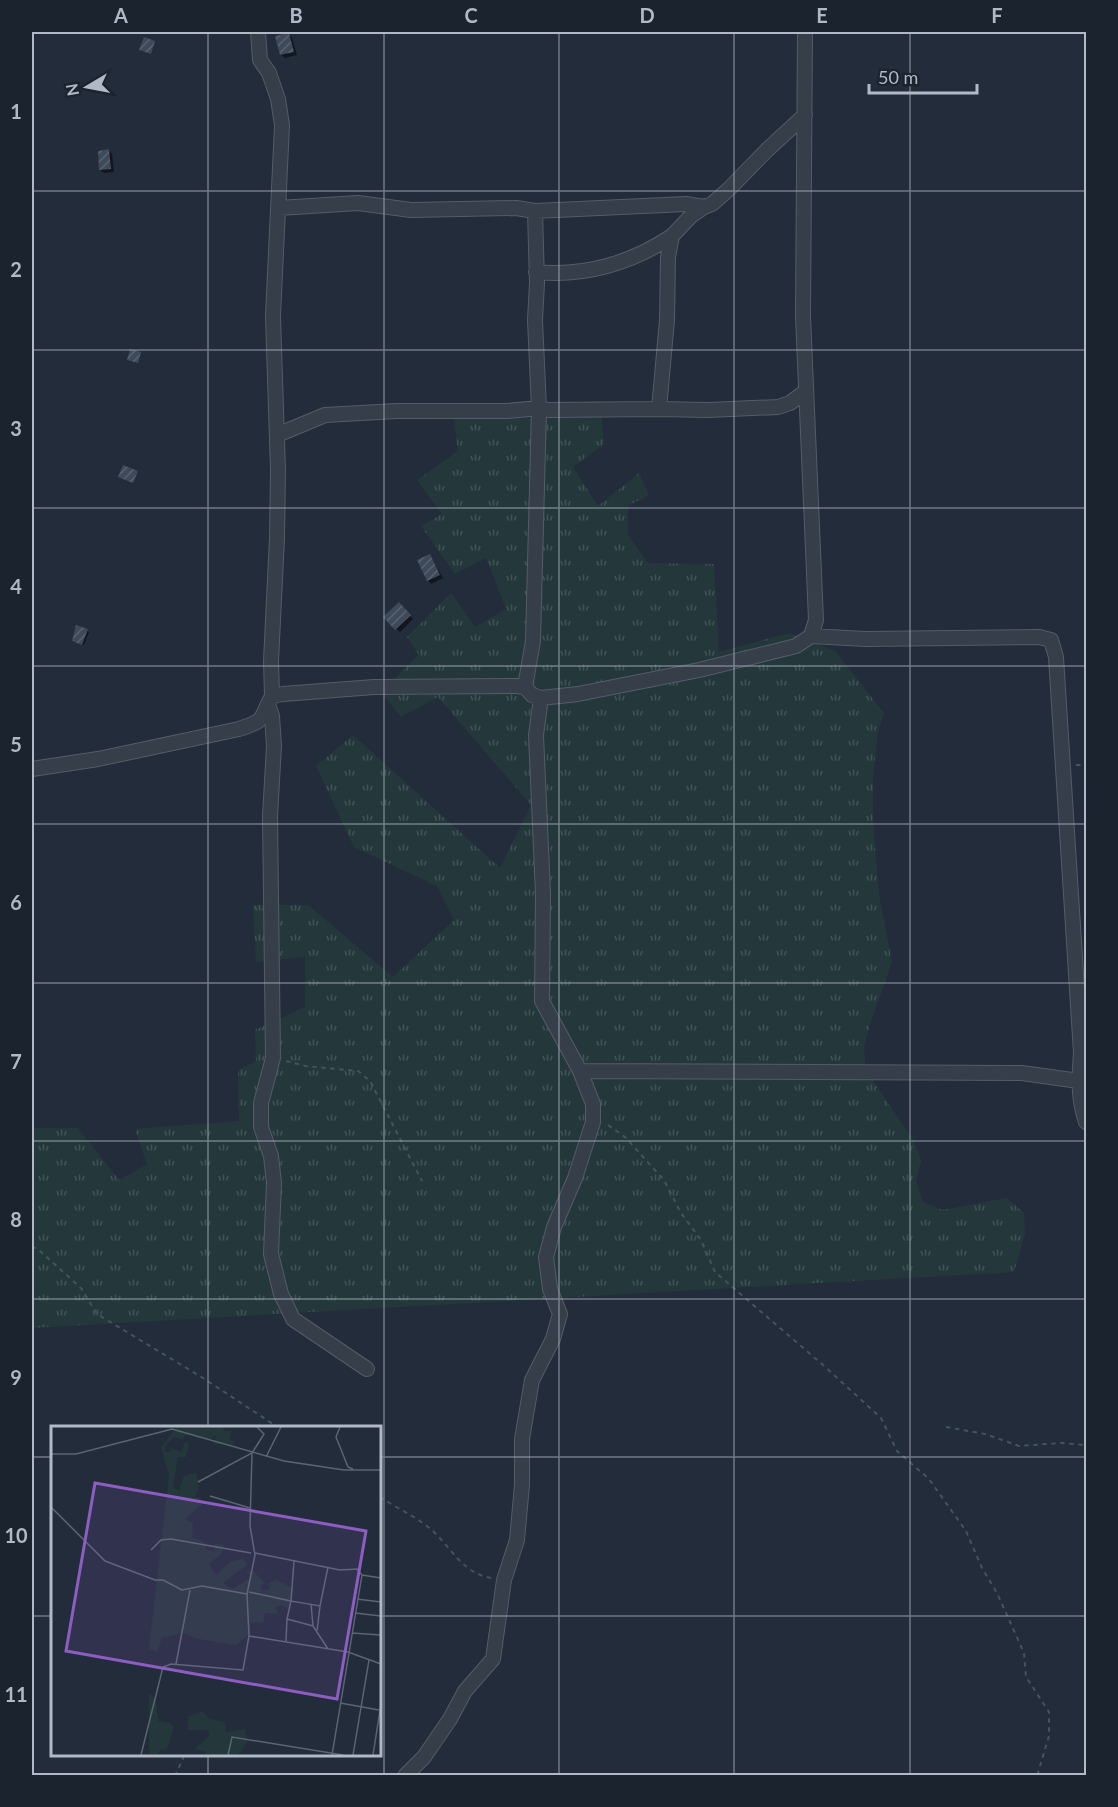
<svg xmlns="http://www.w3.org/2000/svg" width="1118" height="1807" font-family="Lato,sans-serif">
<defs>
<pattern id="grass-tufts" width="24" height="20" patternUnits="userSpaceOnUse" patternTransform="scale(1.5)"><rect width="24" height="20" fill="#24383b"/><path d="M3 7l-1-3M5 7V3M7 7l1-3M15 17l-1-3M17 17v-4M19 17l1-3" fill="none" stroke="#415356"/></pattern>
<pattern id="building-hatch" width="6" height="6" patternUnits="userSpaceOnUse" patternTransform="scale(1.5)"><rect width="6" height="6" fill="#3e4a59"/><path d="M-1 1l2-2M0 6l6-6M5 7l2-2" fill="none" stroke="#58626f"/></pattern>
</defs>
<rect width="100%" height="100%" fill="#222c3a"/>
<path fill="url(#grass-tufts)" d="M 600,401 L 604,444 L 573,467 L 598,506 L 639,473 L 649,495 L 628,506 L 628,535 L 648,563 L 714,564 L 719,652 L 789,633 L 835,651 L 884,713 L 878,732 L 873,777 L 873,821 L 879,895 L 892,962 L 869,1027 L 864,1048 L 866,1070 L 913,1140 L 921,1160 L 916,1181 L 923,1202 L 942,1210 L 1007,1198 L 1024,1213 L 1025,1234 L 1014,1272 L 32,1328 L 32,1128 L 78,1128 L 119,1180 L 147,1164 L 135,1129 L 239,1121 L 238,1071 L 256,1061 L 255,1030 L 305,1007 L 305,957 L 256,962 L 253,905 L 308,905 L 393,977 L 454,920 L 437,886 L 354,847 L 316,766 L 353,735 L 500,868 L 531,805 L 438,697 L 401,717 L 381,692 L 419,655 L 407,637 L 451,593 L 475,627 L 506,609 L 486,558 L 455,574 L 421,526 L 442,514 L 417,480 L 458,451 L 452,408 Z"/>
<path fill="#0007" d="M 289,34 L 292,38 L 297,55 L 285,58 L 281,55 Z
M 109,150 L 112,154 L 114,172 L 104,173 L 100,170 Z
M 430,556 L 443,578 L 431,584 L 428,580 Z
M 399,604 L 413,619 L 400,632 L 385,617 Z
M 87,631 L 89,632 L 84,645 L 75,642 Z"/>
<path fill="url(#building-hatch)" d="M 289,33 L 294,52 L 280,55 L 275,36 Z
M 144,37 L 155,41 L 151,54 L 139,50 Z
M 109,149 L 111,169 L 99,170 L 98,151 Z
M 130,349 L 141,352 L 138,363 L 127,360 Z
M 123,465 L 138,471 L 133,483 L 118,477 Z
M 430,554 L 440,575 L 427,581 L 417,560 Z
M 399,602 L 411,615 L 395,630 L 383,617 Z
M 76,625 L 88,629 L 82,645 L 72,641 Z"/>
<g fill="none" stroke-linecap="round" stroke-linejoin="round">
<g stroke="#545c68" stroke-width="16">
<path id="street" d="M 258,32 L 260,60 L 269,73 L 278,99 L 282,125 L 273,316 L 278,470 L 277,538 L 271,661 L 272,696
M 805,32 L 803,316 L 816,620 L 811,636
M 805,115 L 767,150 L 729,189 L 712,204 L 704,207 L 691,216 L 672,236 L 668,257 L 667,320 L 659,409 L 708,410 L 778,407 L 790,403 L 806,391
M 279,208 L 358,203 L 411,210 L 516,208 L 535,211 L 537,283 L 535,320 L 539,408 L 548,410 L 659,409
M 535,211 L 686,204 L 704,207
M 536,272 C 584,277 632,263 672,236
M 277,435 L 325,415 L 397,411 L 507,411 L 539,408 L 533,641 L 525,687
M 268,705 L 272,716 L 274,746 L 270,816 L 273,1058 L 261,1103 L 261,1127 L 271,1156 L 274,1183 L 271,1254 L 281,1294 L 293,1319 L 367,1369
M 32,769 L 98,759 L 239,729 C 267,720 259,720 272,696 L 283,694 L 374,687 L 516,686 L 525,687 L 532,695 L 541,698 L 578,694 L 699,670 L 796,646 L 811,636 L 865,639 L 1039,637 L 1051,640 L 1056,657 L 1081,1053 C 1079,1077 1078,1100 1086,1122
M 580,1071 L 1022,1073 L 1079,1081
M 405,1776 L 424,1757 L 450,1719 L 465,1691 L 493,1659 L 504,1580 L 517,1540 L 522,1485 L 522,1439 L 532,1380 L 553,1339 L 560,1314 L 550,1289 L 546,1257 L 554,1227 L 575,1178 L 593,1122 L 593,1104 L 580,1071 L 542,1001 L 543,894 L 536,735 L 541,698"/>
</g>
<path stroke="#425558" stroke-width="2" stroke-dasharray="4.5 4.5" stroke-linecap="butt" d="M 1076,765 L 1086,765
M 286,1061 L 305,1066 L 358,1071 L 370,1081 L 422,1181
M 608,1125 L 625,1137 L 664,1180 L 681,1213 L 701,1240 L 715,1272 L 823,1365 L 881,1418 L 897,1451 L 929,1479 L 966,1531 L 982,1568 L 997,1593 L 1024,1653 L 1026,1677 L 1049,1712 L 1049,1736 L 1037,1776
M 32,1246 L 41,1252 L 81,1288 L 97,1314 L 203,1378 L 279,1428
M 946,1427 L 985,1434 L 1019,1446 L 1061,1443 L 1086,1445
M 380,1497 C 395,1507 413,1515 428,1527 C 450,1544 461,1574 492,1578
M 175,1776 L 185,1754"/>
<use href="#street" stroke="#363e4a" stroke-width="14"/>
</g>
<path fill="none" stroke="#b1b9c6" stroke-width="1.5" stroke-opacity="0.55" d="M 208,32 L 208,1428M 384,32 L 384,1776M 559,32 L 559,1776M 734,32 L 734,1776M 910,32 L 910,1776M 32,191 L 1086,191M 32,350 L 1086,350M 32,508 L 1086,508M 32,666 L 1086,666M 32,824 L 1086,824M 32,983 L 1086,983M 32,1141 L 1086,1141M 32,1299 L 1086,1299M 32,1457 L 52,1457M 380,1457 L 1086,1457M 32,1616 L 52,1616M 380,1616 L 1086,1616M 208,1754 L 208,1776"/>
<g transform="translate(51 1426)">
<rect width="330" height="330" fill="#222c3a"/>
<path d="M 125,1 L 172,1 L 173,5 L 180,5 L 179,14 L 184,15 L 183,19 L 163,18 L 165,9 L 158,14 L 134,9 L 132,14 L 123,11 L 115,19 L 114,26 L 119,26 L 121,22 L 130,26 L 134,16 L 138,18 L 135,31 L 127,31 L 122,60 L 128,65 L 132,51 L 145,46 L 148,61 L 144,71 L 149,71 L 150,79 L 135,92 L 137,96 L 142,96 L 141,111 L 154,116 L 156,124 L 164,125 L 164,118 L 173,119 L 171,127 L 158,138 L 165,149 L 179,136 L 192,132 L 196,139 L 172,157 L 181,163 L 199,152 L 197,146 L 201,144 L 214,157 L 209,160 L 211,165 L 219,163 L 217,158 L 225,154 L 242,162 L 239,184 L 230,179 L 224,181 L 227,188 L 214,187 L 212,197 L 199,196 L 199,207 L 185,219 L 147,213 L 132,207 L 111,212 L 106,226 L 98,223 L 118,49 L 110,22 ZM 98,267 L 105,273 L 107,295 L 120,297 L 123,302 L 116,323 L 109,324 L 107,328 L 98,328 ZM 151,285 L 159,293 L 174,296 L 175,306 L 194,303 L 196,315 L 191,325 L 185,329 L 155,329 L 153,325 L 143,323 L 158,311 L 158,304 L 137,304 L 137,291 Z" fill="#24383b"/>
<path fill="none" stroke="#5b6472" stroke-width="1.5" d="M 289,1 L 285,11 L 297,41 L 302,43M 0,28 L 25,28 L 121,3 L 233,35 L 293,44 L 330,44M 215,31 L 230,1M 147,56 L 201,27 L 213,8 L 206,1M 159,70 L 199,82M 0,81 L 54,135 L 104,154 L 112,154 L 131,164 L 151,160 L 196,168M 100,124 L 110,114 L 120,113 L 200,127M 204,127 L 289,144 L 306,143 L 311,149 L 330,152M 198,166 L 240,175 L 243,135M 306,173 L 330,176M 260,178 L 262,200M 304,187 L 330,190M 236,193 L 240,175 L 269,180 L 277,141M 266,205 L 269,180M 301,207 L 330,209M 198,210 L 297,226 L 330,238M 235,215 L 236,193 L 262,200 L 277,223M 125,238 L 139,164M 289,277 L 328,284M 90,329 L 112,241 L 120,238 L 192,244 L 198,210 L 196,168 L 204,129 L 199,100 L 201,27M 177,329 L 181,311 L 292,329M 281,329 L 311,149M 302,329 L 318,234M 322,329 L 330,278"/>
<path fill="#8e5dc1" fill-opacity="0.15" stroke="#8e5dc1" stroke-width="3" d="M 44,57 L 315,105 L 286,273 L 15,225 Z"/>
<rect width="330" height="330" fill="none" stroke="#b1b9c6" stroke-width="3"/>
</g>
<rect width="1118" height="1807" fill="none" stroke="#1b232f" stroke-width="66"/>
<g transform="translate(87 87) rotate(260)" stroke="#1b232f" stroke-width="4.5" paint-order="stroke">
<path d="M0-4.5L10 22L0 15L-10 22Z" fill="#b1b9c6"/>
<text y="-9" font-size="16" font-weight="bold" text-anchor="middle" fill="#b1b9c6">N</text>
</g>
<path d="M869 84v9h108v-9" fill="none" stroke="#b1b9c6" stroke-width="3"/>
<text x="878" y="84" font-size="18" fill="#b1b9c6" stroke="#1b232f" stroke-width="4.5" paint-order="stroke">50 m</text>
<rect x="33" y="33" width="1052" height="1741" fill="none" stroke="#b1b9c6" stroke-width="2"/>
<g font-size="20" text-anchor="middle" font-weight="bold" fill="#b1b9c6">
<text x="121" y="23">A</text>
<text x="296" y="23">B</text>
<text x="471" y="23">C</text>
<text x="647" y="23">D</text>
<text x="822" y="23">E</text>
<text x="997" y="23">F</text>
<text x="16" y="119">1</text>
<text x="16" y="277">2</text>
<text x="16" y="436">3</text>
<text x="16" y="594">4</text>
<text x="16" y="752">5</text>
<text x="16" y="910">6</text>
<text x="16" y="1069">7</text>
<text x="16" y="1227">8</text>
<text x="16" y="1385">9</text>
<text x="16" y="1543">10</text>
<text x="16" y="1702">11</text>
</g>
</svg>
